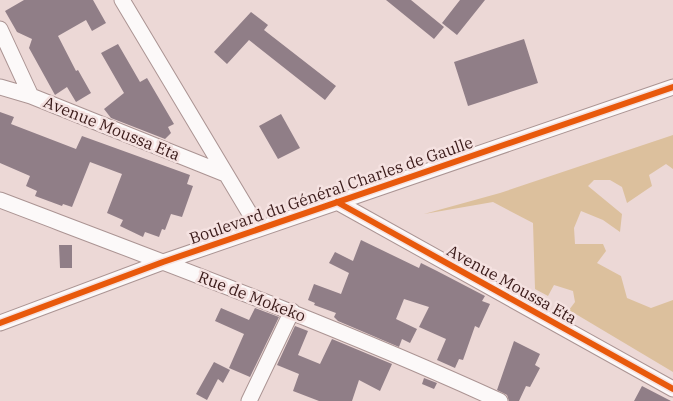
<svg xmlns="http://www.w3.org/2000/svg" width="673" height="401" font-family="'IBM Plex Serif',serif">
<rect width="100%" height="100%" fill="#ecd8d6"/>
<path fill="#dcc09d" d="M 673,135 L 673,169 L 666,164 L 649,175 L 652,186 L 627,203 L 622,187 L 610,180 L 594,180 L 588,186 L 622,214 L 620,232 L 603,220 L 581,211 L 574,228 L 575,244 L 603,244 L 606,251 L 597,263 L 621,276 L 627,298 L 651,308 L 673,300 L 673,372 L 569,310 L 575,302 L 573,291 L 554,285 L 548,296 L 535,289 L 533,223 L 493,202 L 424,214 L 500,193 Z"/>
<path fill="#907e87" d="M 24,0 L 93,0 L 106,23 L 92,31 L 86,20 L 58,36 L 76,71 L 78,70 L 91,93 L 76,102 L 67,87 L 55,95 L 29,48 L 32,39 L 17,32 L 5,11 Z
M 386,0 L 411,0 L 444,27 L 434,39 Z
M 460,0 L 485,0 L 457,35 L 442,23 Z
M 251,12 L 268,25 L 264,30 L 336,86 L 325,100 L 249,40 L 227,64 L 214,52 Z
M 524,39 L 538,83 L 468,106 L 454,62 Z
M 118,44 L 140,82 L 147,78 L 174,124 L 168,127 L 171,133 L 165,139 L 111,118 L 104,109 L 124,93 L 101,53 Z
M 0,112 L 14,117 L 11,124 L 76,149 L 82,136 L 190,175 L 187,184 L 193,186 L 182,217 L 171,214 L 165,230 L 162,229 L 159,237 L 145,232 L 143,237 L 120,226 L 123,220 L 107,213 L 122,174 L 90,162 L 72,207 L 63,204 L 62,206 L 35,196 L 37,191 L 26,186 L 30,176 L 0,163 Z
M 281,114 L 300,148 L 278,159 L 259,126 Z
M 361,240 L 419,268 L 421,263 L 437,271 L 485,296 L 482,301 L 490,304 L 479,328 L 475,326 L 463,360 L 459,359 L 455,368 L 437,360 L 446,339 L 419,327 L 429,307 L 404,299 L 396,319 L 417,329 L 410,343 L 402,339 L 399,347 L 338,321 L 334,317 L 336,313 L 314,305 L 315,303 L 308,300 L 314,284 L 341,294 L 349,273 L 329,263 L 335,252 L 353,261 Z
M 59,245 L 72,245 L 72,268 L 60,268 Z
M 221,308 L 249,320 L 255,308 L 279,317 L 250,377 L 229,368 L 244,334 L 215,321 Z
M 295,326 L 308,331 L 298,355 L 320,364 L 332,339 L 392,364 L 380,391 L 359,380 L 352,401 L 319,401 L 293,391 L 299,374 L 277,365 Z
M 514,341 L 540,354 L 535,365 L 540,368 L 530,387 L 526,386 L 519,401 L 509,401 L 507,395 L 497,390 Z
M 214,362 L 230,370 L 223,383 L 218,379 L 207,400 L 196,394 Z
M 424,378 L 437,383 L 434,389 L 422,384 Z
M 642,386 L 671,401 L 634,401 Z"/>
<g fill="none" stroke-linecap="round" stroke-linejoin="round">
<g stroke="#ab9493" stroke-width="17">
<path id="minor" d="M 122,0 L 259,229
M 0,29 L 31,96
M 0,87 L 31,96 L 223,173
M 0,200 C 168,264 336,326 500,401
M 337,202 L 673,389
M 0,323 L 163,262 L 673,87
M 249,401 L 292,311"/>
</g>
<use href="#minor" stroke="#fcf9f9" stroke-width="15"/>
<g stroke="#f5e2e1" stroke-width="9">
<path id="cycleway" d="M 337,202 L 673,389
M 0,323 L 163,262 L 673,87"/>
</g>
<use href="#cycleway" stroke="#e8590c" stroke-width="6"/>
</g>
<g text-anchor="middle" stroke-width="5" stroke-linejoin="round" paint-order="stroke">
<g font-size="16" fill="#3a1a19" stroke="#f5e2e1">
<text transform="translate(112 128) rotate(22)" y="6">Avenue Moussa Eta</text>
<text transform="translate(331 190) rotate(-19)" y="6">Boulevard du Général Charles de Gaulle</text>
<text transform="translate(512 284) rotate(29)" y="6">Avenue Moussa Eta</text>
<text transform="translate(252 296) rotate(21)" y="6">Rue de Mokeko</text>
</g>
</g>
</svg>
